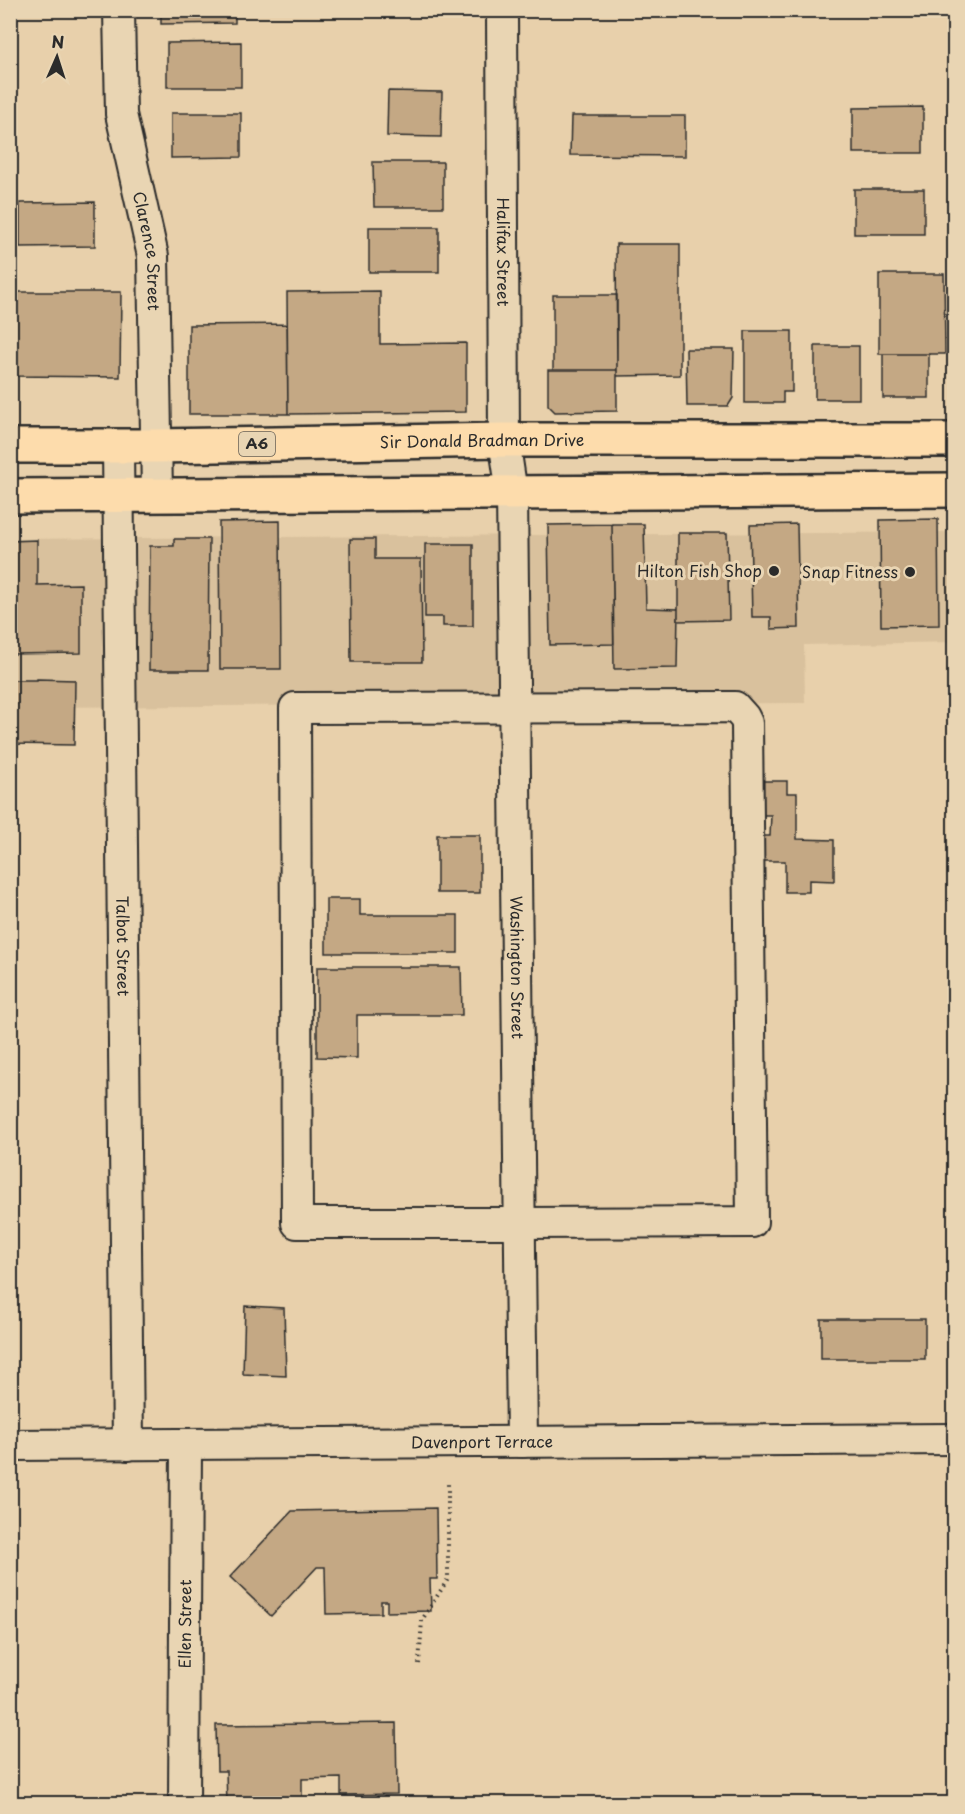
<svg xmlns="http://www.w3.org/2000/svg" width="965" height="1814" font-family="'Playpen Sans',sans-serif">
<rect width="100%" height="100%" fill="#e8d0ab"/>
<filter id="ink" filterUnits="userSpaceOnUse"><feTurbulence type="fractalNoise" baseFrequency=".0167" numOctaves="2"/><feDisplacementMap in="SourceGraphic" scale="12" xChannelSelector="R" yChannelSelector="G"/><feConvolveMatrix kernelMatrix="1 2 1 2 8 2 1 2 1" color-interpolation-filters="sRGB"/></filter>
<g filter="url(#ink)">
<path fill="#d9c19d" d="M 954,532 L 954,642 L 804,645 L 805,703 L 11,707 L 10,539 Z"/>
<path fill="#c4a884" stroke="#2b2b2b" stroke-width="1.5" d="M 161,10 L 235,10 L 235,23 L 161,24 Z
M 241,42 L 241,87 L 167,87 L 167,43 Z
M 388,91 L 442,92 L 441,137 L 387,136 Z
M 923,107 L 923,153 L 853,153 L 853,108 Z
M 171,113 L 241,113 L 241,157 L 171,158 Z
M 571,116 L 685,116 L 685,156 L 570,155 Z
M 373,162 L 443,162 L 443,207 L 374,207 Z
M 854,189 L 924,189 L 924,234 L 854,234 Z
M 95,202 L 95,246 L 20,247 L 20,203 Z
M 369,227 L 439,227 L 439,272 L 369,272 Z
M 616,244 L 680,244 L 680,375 L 617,376 Z
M 879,274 L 944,274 L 945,354 L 879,354 Z
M 380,291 L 380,344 L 466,343 L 466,412 L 288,414 L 287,292 Z
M 10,292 L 121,292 L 120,377 L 10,376 Z
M 553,295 L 617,295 L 617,370 L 553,370 Z
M 287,324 L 288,414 L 189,414 L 189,325 Z
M 745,331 L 792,331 L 792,392 L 783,392 L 783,403 L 745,403 Z
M 815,346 L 859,346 L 859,399 L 815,399 Z
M 686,349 L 734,349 L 733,398 L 728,406 L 687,406 Z
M 883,354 L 929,354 L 929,398 L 883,398 Z
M 548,370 L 617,370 L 617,411 L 555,412 L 548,405 Z
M 938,519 L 939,625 L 881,626 L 880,520 Z
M 280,521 L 281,669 L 220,669 L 219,522 Z
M 612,524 L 614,644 L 550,645 L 548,525 Z
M 612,524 L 644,524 L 646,608 L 678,609 L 677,668 L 614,669 Z
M 797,524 L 799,628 L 771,629 L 771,617 L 752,617 L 750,525 Z
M 678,533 L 727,533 L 729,620 L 678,621 Z
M 174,539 L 209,539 L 208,670 L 149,670 L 150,546 L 174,546 Z
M 350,539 L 375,539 L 375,559 L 421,559 L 422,662 L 351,662 Z
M 37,540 L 37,585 L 81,584 L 81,653 L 10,654 L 10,541 Z
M 425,544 L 473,544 L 473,626 L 443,626 L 443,617 L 425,617 Z
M 37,679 L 75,680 L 74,745 L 10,744 L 10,680 L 37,680 Z
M 762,781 L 787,781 L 787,793 L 797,793 L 797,839 L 834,840 L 834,881 L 809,880 L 809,892 L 785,892 L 785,861 L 764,861 L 764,836 L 770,836 L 771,815 L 761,815 Z
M 437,835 L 480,835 L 480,893 L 437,893 Z
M 326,899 L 360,899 L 360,915 L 458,915 L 458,953 L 326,953 Z
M 317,967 L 461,967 L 462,1015 L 357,1015 L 357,1058 L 317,1057 Z
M 245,1306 L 284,1308 L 286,1376 L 243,1374 Z
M 821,1319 L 925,1319 L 925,1359 L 821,1359 Z
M 436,1508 L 437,1579 L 430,1579 L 431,1611 L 387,1612 L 387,1601 L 381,1601 L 381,1613 L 326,1614 L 325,1567 L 317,1567 L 271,1616 L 230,1577 L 292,1511 Z
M 396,1723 L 397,1794 L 341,1795 L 341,1778 L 302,1779 L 302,1804 L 227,1804 L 226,1771 L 217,1771 L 216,1725 Z"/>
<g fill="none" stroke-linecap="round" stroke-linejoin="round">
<g stroke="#2b2b2b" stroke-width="34">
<g id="minor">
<path id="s1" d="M 119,10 L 121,114 L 153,256 L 157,494"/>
<path id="s2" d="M 502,10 L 504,440 L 512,493 L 522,1442"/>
<path id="s3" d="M 118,446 L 128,1445"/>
<path d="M 735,707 L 744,717 L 747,723 L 752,1222 L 520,1223 L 297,1223 L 295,708 Z"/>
<path id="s4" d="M 10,1445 L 954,1439"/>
<path id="s5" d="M 184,1804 L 186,1445"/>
</g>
</g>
<g stroke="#2b2b2b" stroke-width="38">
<g id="major">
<path id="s6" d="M 10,446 L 156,446 L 504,440 L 954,440"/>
<path d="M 10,496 L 954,490"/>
</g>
</g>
<path stroke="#2b2b2b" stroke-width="4" stroke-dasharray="1.5 4.5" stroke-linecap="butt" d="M 419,1664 L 422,1620 L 448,1579 L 448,1481"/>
<use href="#minor" stroke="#e9d5b3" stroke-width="30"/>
<use href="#major" stroke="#fddcac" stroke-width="33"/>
</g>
</g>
<g fill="#2b2b2b" stroke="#e9d5b3" stroke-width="2">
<circle cx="774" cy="571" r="6"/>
<circle cx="910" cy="572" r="6"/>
</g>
<g text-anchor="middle" stroke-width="6" stroke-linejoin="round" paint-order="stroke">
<rect fill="#e9d5b3" stroke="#645e54" stroke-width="1.5" x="239" y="432" width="36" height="24" rx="4.5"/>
<g font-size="15" font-weight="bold" fill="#2b2b2b">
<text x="257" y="449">A6</text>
</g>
<g font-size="16" fill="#2b2b2b" stroke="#e9d5b3">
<text dy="6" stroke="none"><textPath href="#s1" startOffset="244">Clarence Street</textPath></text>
<text dy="6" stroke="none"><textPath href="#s2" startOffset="242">Halifax Street</textPath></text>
<text dy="6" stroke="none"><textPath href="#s6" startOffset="472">Sir Donald Bradman Drive</textPath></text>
<text dy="6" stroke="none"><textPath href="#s3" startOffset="500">Talbot Street</textPath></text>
<text dy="6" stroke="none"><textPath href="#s2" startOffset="958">Washington Street</textPath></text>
<text dy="6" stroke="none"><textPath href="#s4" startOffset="472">Davenport Terrace</textPath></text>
<text dy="6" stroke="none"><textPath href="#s5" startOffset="180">Ellen Street</textPath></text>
</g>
<g font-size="16" fill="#2b2b2b" stroke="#e9d5b3" text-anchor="end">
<text x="762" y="577">Hilton Fish Shop</text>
<text x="898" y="578">Snap Fitness</text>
</g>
</g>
<rect width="965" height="1814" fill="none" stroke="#e9d5b3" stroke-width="36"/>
<rect x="18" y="18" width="929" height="1778" fill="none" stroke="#2b2b2b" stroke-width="2" filter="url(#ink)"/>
<g transform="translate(57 57) rotate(3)" stroke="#e9d5b3" stroke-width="4.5" paint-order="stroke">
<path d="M0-4.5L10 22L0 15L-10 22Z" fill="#2b2b2b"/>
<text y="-9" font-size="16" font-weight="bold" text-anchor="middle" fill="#2b2b2b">N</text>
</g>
</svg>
